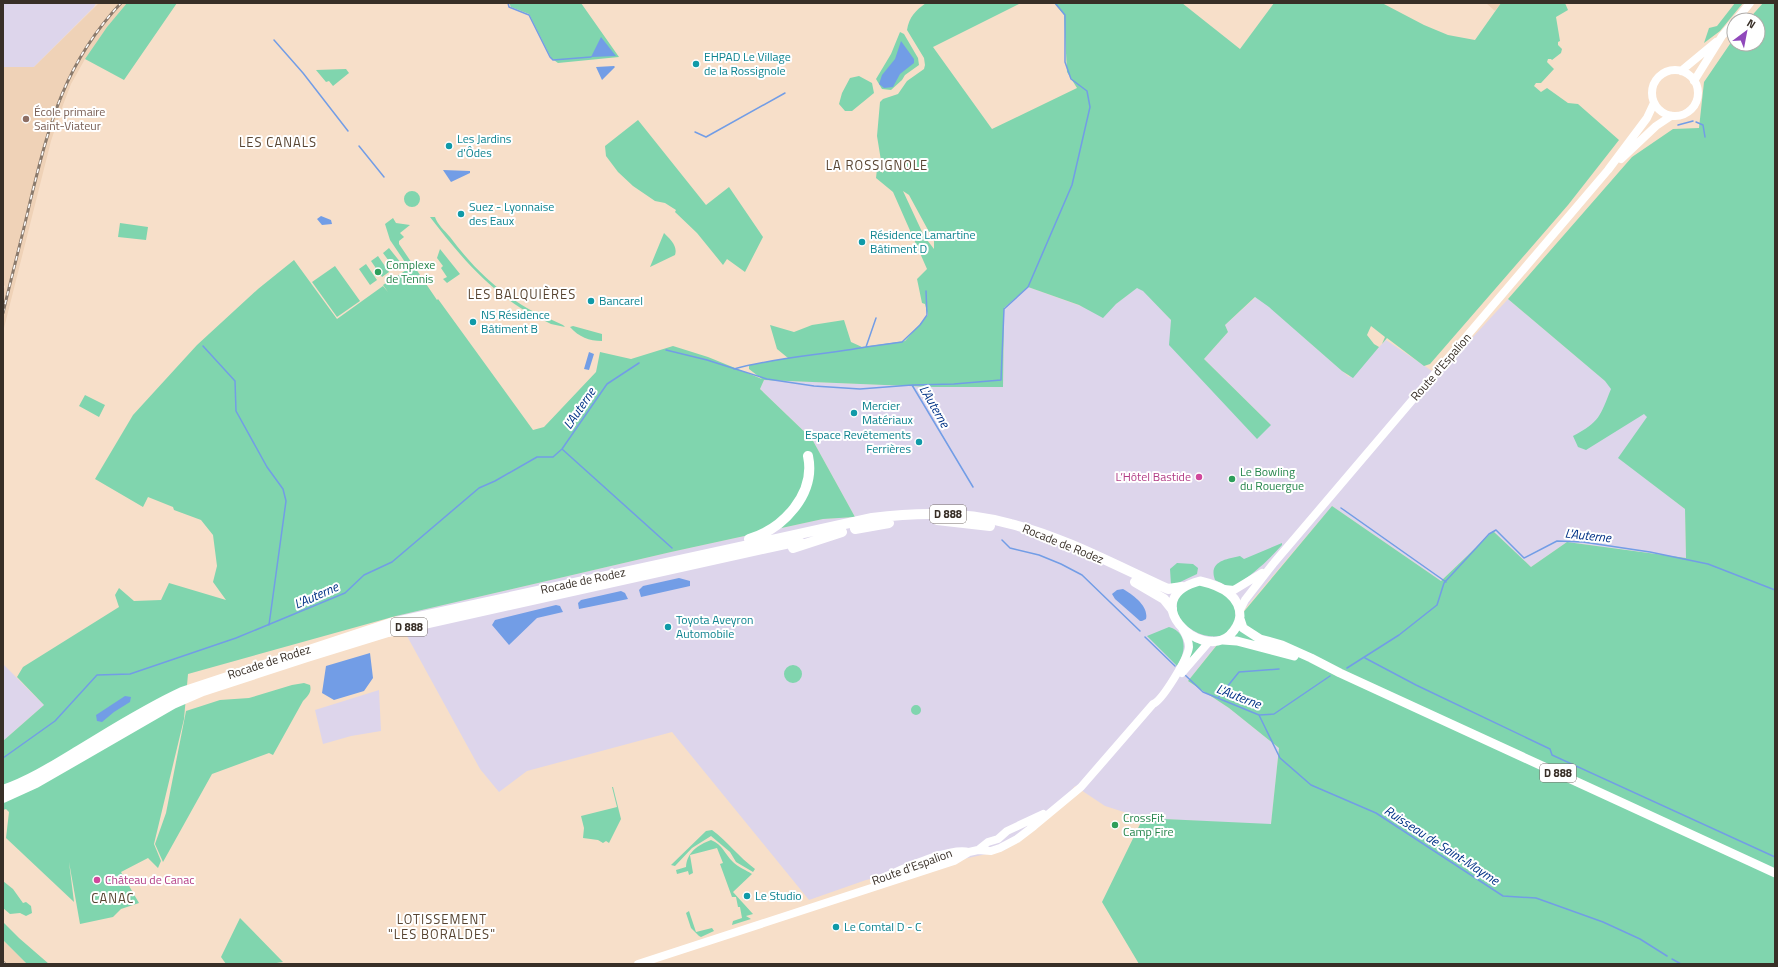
<svg xmlns="http://www.w3.org/2000/svg" width="1778" height="967" font-family="'Titillium Web',sans-serif">
<rect width="100%" height="100%" fill="#f7dfc9"/>
<path fill="#ddd5eb" d="M 3,3 L 96,3 L 94,7 L 34,67 L 3,67 Z
M 1139,286 L 1171,320 L 1257,438 L 1270,424 L 1204,359 L 1228,332 L 1225,325 L 1257,296 L 1349,377 L 1386,340 L 1438,375 L 1508,299 L 1648,417 L 1619,458 L 1685,509 L 1686,558 L 1567,542 L 1531,567 L 1493,531 L 1441,581 L 1332,506 L 1248,605 L 1188,681 L 1229,708 L 1279,748 L 1271,825 L 1143,818 L 1105,806 L 1075,786 L 1046,820 L 1005,850 L 866,880 L 809,900 L 672,732 L 527,771 L 499,792 L 480,769 L 396,616 L 671,552 L 823,519 L 855,517 L 812,439 L 760,389 L 764,380 L 933,387 L 1003,387 L 1004,308 L 1028,287 L 1103,314 Z
M 3,664 L 44,705 L 3,741 Z
M 379,690 L 381,731 L 351,736 L 323,744 L 315,710 Z"/>
<path fill="#efd2b7" d="M 99,3 L 127,3 L 107,27 L 85,59 L 71,84 L 63,105 L 51,141 L 3,332 L 3,293 L 5,286 L 3,285 L 3,67 L 34,67 Z
M 1486,3 L 1501,3 L 1495,11 Z
M 3,940 L 27,964 L 3,964 Z"/>
<path fill="#80d5ae" fill-rule="evenodd" d="M 127,3 L 177,3 L 124,80 L 85,59 L 107,27 Z
M 509,3 L 581,3 L 619,57 L 558,63 L 551,58 L 529,14 L 511,7 Z
M 926,3 L 1021,3 L 933,47 L 992,129 L 1077,88 L 1067,72 L 1064,15 L 1054,3 L 1182,3 L 1240,49 L 1274,3 L 1382,3 L 1424,25 L 1448,35 L 1475,40 L 1501,3 L 1565,3 L 1568,10 L 1556,17 L 1560,41 L 1558,42 L 1558,45 L 1562,49 L 1561,53 L 1552,60 L 1551,59 L 1548,59 L 1547,62 L 1554,69 L 1541,83 L 1536,83 L 1534,86 L 1541,92 L 1547,88 L 1568,103 L 1578,104 L 1619,140 L 1568,205 L 1430,364 L 1424,366 L 1387,338 L 1382,344 L 1385,337 L 1371,326 L 1367,335 L 1374,344 L 1379,347 L 1353,378 L 1342,371 L 1269,307 L 1255,297 L 1225,325 L 1228,332 L 1204,359 L 1271,425 L 1257,439 L 1169,345 L 1171,320 L 1143,291 L 1137,288 L 1116,304 L 1103,318 L 1079,305 L 1028,287 L 1004,308 L 1003,387 L 933,387 L 764,380 L 760,389 L 812,439 L 855,517 L 823,519 L 671,552 L 396,616 L 188,674 L 184,719 L 154,844 L 161,861 L 158,868 L 148,858 L 121,872 L 139,903 L 121,909 L 113,917 L 80,924 L 69,862 L 74,902 L 6,838 L 9,812 L 6,809 L 3,810 L 3,741 L 44,705 L 17,677 L 23,667 L 119,607 L 115,595 L 119,588 L 134,601 L 161,600 L 169,583 L 226,600 L 213,582 L 217,566 L 213,535 L 201,520 L 174,510 L 173,507 L 148,497 L 143,507 L 95,479 L 133,415 L 197,345 L 258,289 L 294,260 L 337,319 L 383,286 L 388,292 L 383,285 L 395,277 L 399,282 L 396,277 L 409,268 L 390,240 L 385,224 L 393,218 L 396,223 L 410,225 L 400,233 L 404,237 L 399,241 L 399,244 L 437,300 L 438,299 L 533,430 L 544,427 L 596,372 L 600,352 L 631,359 L 673,346 L 708,357 L 762,379 L 749,369 L 749,365 L 788,358 L 777,349 L 770,325 L 794,332 L 812,325 L 844,320 L 851,342 L 862,347 L 905,341 L 928,315 L 925,304 L 922,303 L 917,279 L 927,269 L 893,192 L 876,178 L 877,169 L 883,173 L 877,136 L 880,102 L 883,99 L 898,94 L 907,81 L 924,69 L 925,65 L 924,58 L 907,30 C 909,17 916,10 926,3 ZM 903,191 L 909,195 L 934,241 L 934,249 L 924,236 Z
M 1735,3 L 1743,3 L 1720,31 L 1704,43 L 1709,28 L 1717,26 Z
M 1763,3 L 1775,3 L 1775,964 L 1139,964 L 1102,902 L 1143,818 L 1271,824 L 1279,748 L 1229,708 L 1188,681 L 1225,635 C 1205,640 1189,631 1177,616 C 1177,611 1176,603 1178,598 C 1189,576 1223,586 1233,603 C 1236,609 1235,614 1236,621 L 1332,506 L 1441,581 L 1493,531 L 1531,567 L 1567,542 L 1686,558 L 1685,509 L 1618,458 L 1647,417 L 1644,414 L 1586,450 L 1578,447 L 1573,436 C 1600,422 1600,416 1611,389 L 1605,381 L 1508,299 L 1632,157 L 1673,129 L 1699,128 L 1704,82 L 1734,38 L 1734,44 L 1758,44 L 1758,20 L 1748,20 Z
M 900,32 L 904,34 L 918,58 L 919,65 L 905,75 L 902,80 L 891,90 L 882,89 L 876,79 L 891,54 Z
M 346,69 L 349,73 L 333,86 L 329,81 L 326,82 L 316,70 Z
M 859,76 L 872,83 L 874,93 L 852,111 L 845,111 L 839,104 L 842,93 L 850,78 Z
M 638,120 L 706,205 L 729,187 L 763,237 L 745,272 L 727,259 L 723,265 L 697,233 L 675,212 L 676,210 L 665,203 L 655,201 L 633,186 L 618,172 L 606,156 L 605,146 Z
M404 199a8 8 0 1 1 16 0a8 8 0 1 1-16 0Z
M 430,217 L 435,217 C 437,224 445,231 450,237 C 474,269 500,294 536,313 L 534,316 C 490,292 460,256 430,217 Z
M 120,223 L 148,227 L 146,240 L 118,237 Z
M 664,233 C 670,239 678,246 675,255 L 650,267 Z
M 389,248 L 401,263 L 394,268 L 383,253 Z
M 440,249 L 460,274 L 447,283 L 443,279 L 447,277 L 441,268 L 443,266 L 437,258 Z
M 378,256 L 389,272 L 382,277 L 371,261 Z
M 366,264 L 377,280 L 370,285 L 359,269 Z
M 335,266 L 360,301 L 337,317 L 312,282 Z
M 539,314 L 563,325 L 565,327 L 551,324 L 537,317 Z
M 573,326 L 602,334 L 602,341 C 589,341 579,337 570,327 Z
M 85,395 L 105,405 L 99,417 L 79,406 Z
M 1282,543 L 1282,545 C 1267,562 1253,574 1234,587 L 1227,586 L 1215,580 C 1208,561 1227,559 1240,556 L 1244,559 Z
M 1177,563 L 1193,564 L 1198,568 L 1197,574 L 1178,583 L 1171,585 L 1170,569 Z
M 1169,627 C 1188,632 1186,653 1177,666 L 1147,636 Z
M 1190,639 L 1202,645 L 1190,658 Z
M784 674a9 9 0 1 1 18 0a9 9 0 1 1-18 0Z
M 304,683 L 310,685 C 312,692 308,696 303,701 L 273,755 L 269,753 L 212,774 L 163,862 L 155,844 L 166,813 L 186,711 L 220,700 L 249,698 L 292,685 Z
M911 710a5 5 0 1 1 10 0a5 5 0 1 1-10 0Z
M 612,787 L 613,787 L 621,819 L 609,843 L 606,841 L 603,843 L 598,840 L 583,838 L 584,828 L 581,816 L 617,807 Z
M 712,830 C 727,841 739,857 755,869 L 753,872 L 736,862 L 730,852 L 711,836 L 692,848 L 675,866 L 671,865 L 706,831 Z
M 711,840 C 723,845 724,853 733,862 C 738,867 746,870 752,874 L 733,892 L 753,914 L 746,916 L 751,919 L 732,925 L 733,921 L 742,918 L 740,907 L 738,907 L 736,897 L 732,897 L 720,864 L 723,863 L 717,848 L 690,855 L 693,873 L 689,875 L 688,871 L 677,874 L 676,870 L 686,867 C 687,852 698,845 711,840 Z
M 3,881 L 13,889 L 23,903 L 26,902 L 31,906 L 32,913 L 26,916 L 20,913 L 10,914 L 3,908 Z
M 689,911 L 696,932 L 712,928 L 714,931 L 701,937 L 699,936 L 691,928 L 686,913 Z
M 240,918 L 283,962 L 270,964 L 226,964 L 221,957 Z
M 3,922 L 19,938 L 49,964 L 27,964 L 3,940 Z"/>
<path fill="#729de6" d="M 601,37 L 616,56 L 591,57 Z
M 901,41 L 914,59 L 914,63 L 900,74 L 893,87 L 884,88 L 879,84 L 882,75 L 895,59 Z
M 614,66 L 615,67 L 602,80 L 596,67 Z
M 443,170 L 470,171 L 470,173 L 451,182 Z
M 321,216 L 331,220 L 332,224 L 322,225 L 317,219 Z
M 589,352 L 594,354 L 589,370 L 584,369 Z
M 679,578 L 690,581 L 690,586 L 641,597 L 639,590 L 643,586 Z
M 1123,589 C 1133,595 1149,606 1146,619 L 1142,621 L 1140,621 L 1115,599 L 1112,594 L 1117,590 Z
M 621,591 L 625,593 L 628,599 L 579,609 L 578,603 L 581,600 Z
M 556,605 L 560,606 L 563,612 L 537,618 L 509,645 L 492,625 L 495,620 Z
M 370,653 L 373,678 L 364,691 L 334,700 L 322,693 L 326,666 Z
M 125,696 L 131,697 L 130,702 L 114,712 L 102,722 L 97,721 L 96,715 Z"/>
<g fill="none" stroke-linecap="round" stroke-linejoin="round">
<path stroke="#729de6" stroke-width="1.5" d="M 508,3 L 509,7 L 529,15 L 550,57 L 553,60 L 591,57
M 274,40 L 303,73 L 348,131
M 1696,122 L 1703,125 L 1705,137
M 1678,125 L 1693,121
M 695,132 L 706,137 L 785,93
M 359,146 L 384,177
M 203,346 L 235,381 L 236,411 L 267,467 L 283,489 L 286,501 L 269,625
M 866,347 L 902,342 L 920,325 L 927,315 L 926,291
M 666,350 L 707,360 L 767,379 L 814,386 L 860,389 L 912,385 L 973,487
M 734,369 C 777,357 822,355 866,347 L 876,318
M 912,385 L 954,384 L 1001,380 L 1004,309 L 1028,287 L 1072,185 L 1090,107 L 1087,91 L 1071,79 L 1065,62 L 1065,15 L 1055,3
M 562,449 L 672,548
M 1341,508 L 1446,582
M 1002,540 L 1010,548 L 1039,555 L 1061,564 L 1082,575 L 1140,631
M 1145,637 L 1175,666
M 1365,658 L 1416,685 L 1550,749 L 1552,755 L 1775,857
M 1347,668 L 1399,635 L 1437,605 L 1444,583 L 1489,534 L 1496,530 L 1524,558 L 1557,541 L 1583,542 L 1650,552 L 1708,564 L 1775,590
M 1185,675 L 1203,692 L 1259,715 L 1274,714 L 1330,676
M 1218,698 L 1239,672 L 1279,669
M 1259,715 L 1280,758 L 1311,785 L 1376,813 L 1503,896 L 1536,898 L 1603,922 L 1640,939 L 1667,956
M 3,758 L 55,721 L 97,675 L 130,674 L 236,638 L 345,593 L 364,575 L 392,562 L 479,488 L 495,481 L 537,457 L 553,457 L 562,449 L 607,384 L 639,363
M 1672,959 L 1681,964"/>
<path stroke="#fff" stroke-width="8" d="M 1736,20 L 1750,3
M1652 93a23 23 0 1 1 46 0a23 23 0 1 1-46 0Z
M 1681,71 L 1716,42
M 1694,81 L 1722,36 L 1734,22
M 1621,159 L 1656,126 L 1671,116
M 1224,589 L 1234,590 L 1262,573
M 1240,610 L 1245,600 L 1273,564 L 1608,170 L 1647,118 L 1654,103
M 1182,673 L 1208,643 L 1212,641
M 978,850 L 988,842 L 998,839 L 1007,831 L 1043,814
M 874,881 C 896,873 948,846 969,852
M 638,964 L 954,861 L 969,852 L 978,850 L 991,851 L 1000,848 L 1017,839 L 1034,826 L 1081,787 L 1153,704 C 1162,701 1188,658 1189,647 C 1189,641 1186,635 1183,630"/>
<path stroke="#fff" stroke-width="9" d="M 1200,581 C 1218,585 1240,594 1240,616 C 1239,623 1235,630 1230,635 C 1200,662 1135,598 1200,581 Z
M 1240,619 L 1243,628 L 1260,639 L 1282,645 L 1311,658 L 1340,673 L 1775,873
M 1223,640 L 1237,641 L 1294,656"/>
<path stroke="#fff" stroke-width="10" d="M 937,520 L 990,526
M 855,529 L 889,523
M 749,539 C 783,529 816,494 808,456
M 793,548 L 842,532
M 1135,582 L 1164,599 L 1172,609
M 3,790 C 29,781 53,766 76,752 C 111,731 145,709 182,692 L 391,623 L 872,518 C 918,512 965,511 1011,524 C 1062,537 1111,563 1159,585 L 1168,589 L 1182,587
M 3,798 L 36,783 L 173,704 L 203,691 L 307,657 L 388,632 L 799,541"/>
<g stroke="#8a7a6c" stroke-width="3">
<path id="rail" d="M 3,313 C 12,275 22,237 31,198 C 50,121 65,63 121,3
M 3,962 L 5,964"/>
</g>
<use href="#rail" stroke="#fff" stroke-width="1.5" stroke-dasharray="4.5" stroke-linecap="butt"/>
</g>
<g fill="#0f9aa8" stroke="#fff" stroke-width="1.5">
<circle cx="696" cy="64" r="4"/>
<circle cx="449" cy="146" r="4"/>
<circle cx="461" cy="214" r="4"/>
<circle cx="862" cy="242" r="4"/>
<circle cx="591" cy="301" r="4"/>
<circle cx="473" cy="322" r="4"/>
<circle cx="854" cy="413" r="4"/>
<circle cx="919" cy="442" r="4"/>
<circle cx="668" cy="627" r="4"/>
<circle cx="747" cy="896" r="4"/>
<circle cx="836" cy="927" r="4"/>
</g>
<circle fill="#8d6e63" stroke="#fff" stroke-width="1.5" cx="26" cy="119" r="4"/>
<g fill="#2e9e5b" stroke="#fff" stroke-width="1.5">
<circle cx="378" cy="272" r="4"/>
<circle cx="1232" cy="479" r="4"/>
<circle cx="1115" cy="825" r="4"/>
</g>
<g fill="#d1479c" stroke="#fff" stroke-width="1.5">
<circle cx="1199" cy="477" r="4"/>
<circle cx="97" cy="880" r="4"/>
</g>
<g text-anchor="middle" stroke-width="4" stroke-linejoin="round" paint-order="stroke">
<g fill="#fff" stroke="#746d68" stroke-width="1">
<rect x="930" y="505" width="36" height="18" rx="3"/>
<rect x="391" y="618" width="36" height="18" rx="3"/>
<rect x="1540" y="764" width="36" height="18" rx="3"/>
</g>
<g font-size="11" font-weight="bold" fill="#382f27">
<text x="948" y="518">D 888</text>
<text x="409" y="631">D 888</text>
<text x="1558" y="777">D 888</text>
</g>
<g font-size="12" fill="#0d838f" stroke="#fff" text-anchor="start">
<text x="704" y="61">EHPAD Le Village<tspan x="704" dy="14">de la Rossignole</tspan></text>
<text x="457" y="143">Les Jardins<tspan x="457" dy="14">d'Ôdes</tspan></text>
<text x="469" y="211">Suez - Lyonnaise<tspan x="469" dy="14">des Eaux</tspan></text>
<text x="870" y="239">Résidence Lamartine<tspan x="870" dy="14">Bâtiment D</tspan></text>
<text x="599" y="305">Bancarel</text>
<text x="481" y="319">NS Résidence<tspan x="481" dy="14">Bâtiment B</tspan></text>
<text x="862" y="410">Mercier<tspan x="862" dy="14">Matériaux</tspan></text>
<text x="911" y="439" text-anchor="end">Espace Revêtements<tspan x="911" dy="14">Ferrières</tspan></text>
<text x="676" y="624">Toyota Aveyron<tspan x="676" dy="14">Automobile</tspan></text>
<text x="755" y="900">Le Studio</text>
<text x="844" y="931">Le Comtal D - C</text>
</g>
<g font-size="12" fill="#785e54" stroke="#fff" text-anchor="start">
<text x="34" y="116">École primaire<tspan x="34" dy="14">Saint-Viateur</tspan></text>
</g>
<g font-size="12" fill="#27864d" stroke="#fff" text-anchor="start">
<text x="386" y="269">Complexe<tspan x="386" dy="14">de Tennis</tspan></text>
<text x="1240" y="476">Le Bowling<tspan x="1240" dy="14">du Rouergue</tspan></text>
<text x="1123" y="822">CrossFit<tspan x="1123" dy="14">Camp Fire</tspan></text>
</g>
<g font-size="12" fill="#382f27" stroke="#fff">
<text transform="translate(1441 367) rotate(-49)" y="4">Route d'Espalion</text>
<text transform="translate(1063 544) rotate(22)" y="4">Rocade de Rodez</text>
<text transform="translate(583 581) rotate(-12)" y="4">Rocade de Rodez</text>
<text transform="translate(269 662) rotate(-18)" y="4">Rocade de Rodez</text>
<text transform="translate(912 867) rotate(-20)" y="4">Route d'Espalion</text>
</g>
<g font-size="12" fill="#b23c85" stroke="#fff" text-anchor="end">
<text x="1191" y="481">L’Hôtel Bastide</text>
<text x="105" y="884" text-anchor="start">Château de Canac</text>
</g>
<g font-size="13" letter-spacing="1" fill="#584532" stroke="#fff">
<text x="278" y="147">LES CANALS</text>
<text x="877" y="170">LA ROSSIGNOLE</text>
<text x="522" y="299">LES BALQUIÈRES</text>
<text x="113" y="903">CANAC</text>
<text x="442" y="924">LOTISSEMENT<tspan x="442" dy="15">"LES BORALDES"</tspan></text>
</g>
<g font-size="13" font-style="italic" fill="#003286" stroke="#fff">
<text transform="translate(935 406) rotate(60)" y="5">L'Auterne</text>
<text transform="translate(579 408) rotate(-56)" y="5">L'Auterne</text>
<text transform="translate(1588 535) rotate(6)" y="5">L'Auterne</text>
<text transform="translate(316 595) rotate(-24)" y="5">L'Auterne</text>
<text transform="translate(1239 696) rotate(21)" y="5">L'Auterne</text>
<text transform="translate(1442 845) rotate(33)" y="5">Ruisseau de Saint-Mayme</text>
</g>
</g>
<rect width="1778" height="967" fill="none" stroke="#382f27" stroke-width="8"/>
<g transform="translate(1746 32) rotate(32)"><circle r="19" fill="#ffffff" stroke="#afaca9"/>
<path d="M0-3L7 15L0 10L-7 15Z" fill="#9048bb"/>
<text y="-6" font-size="11" font-weight="bold" text-anchor="middle" fill="#382f27">N</text>
</g>
</svg>
